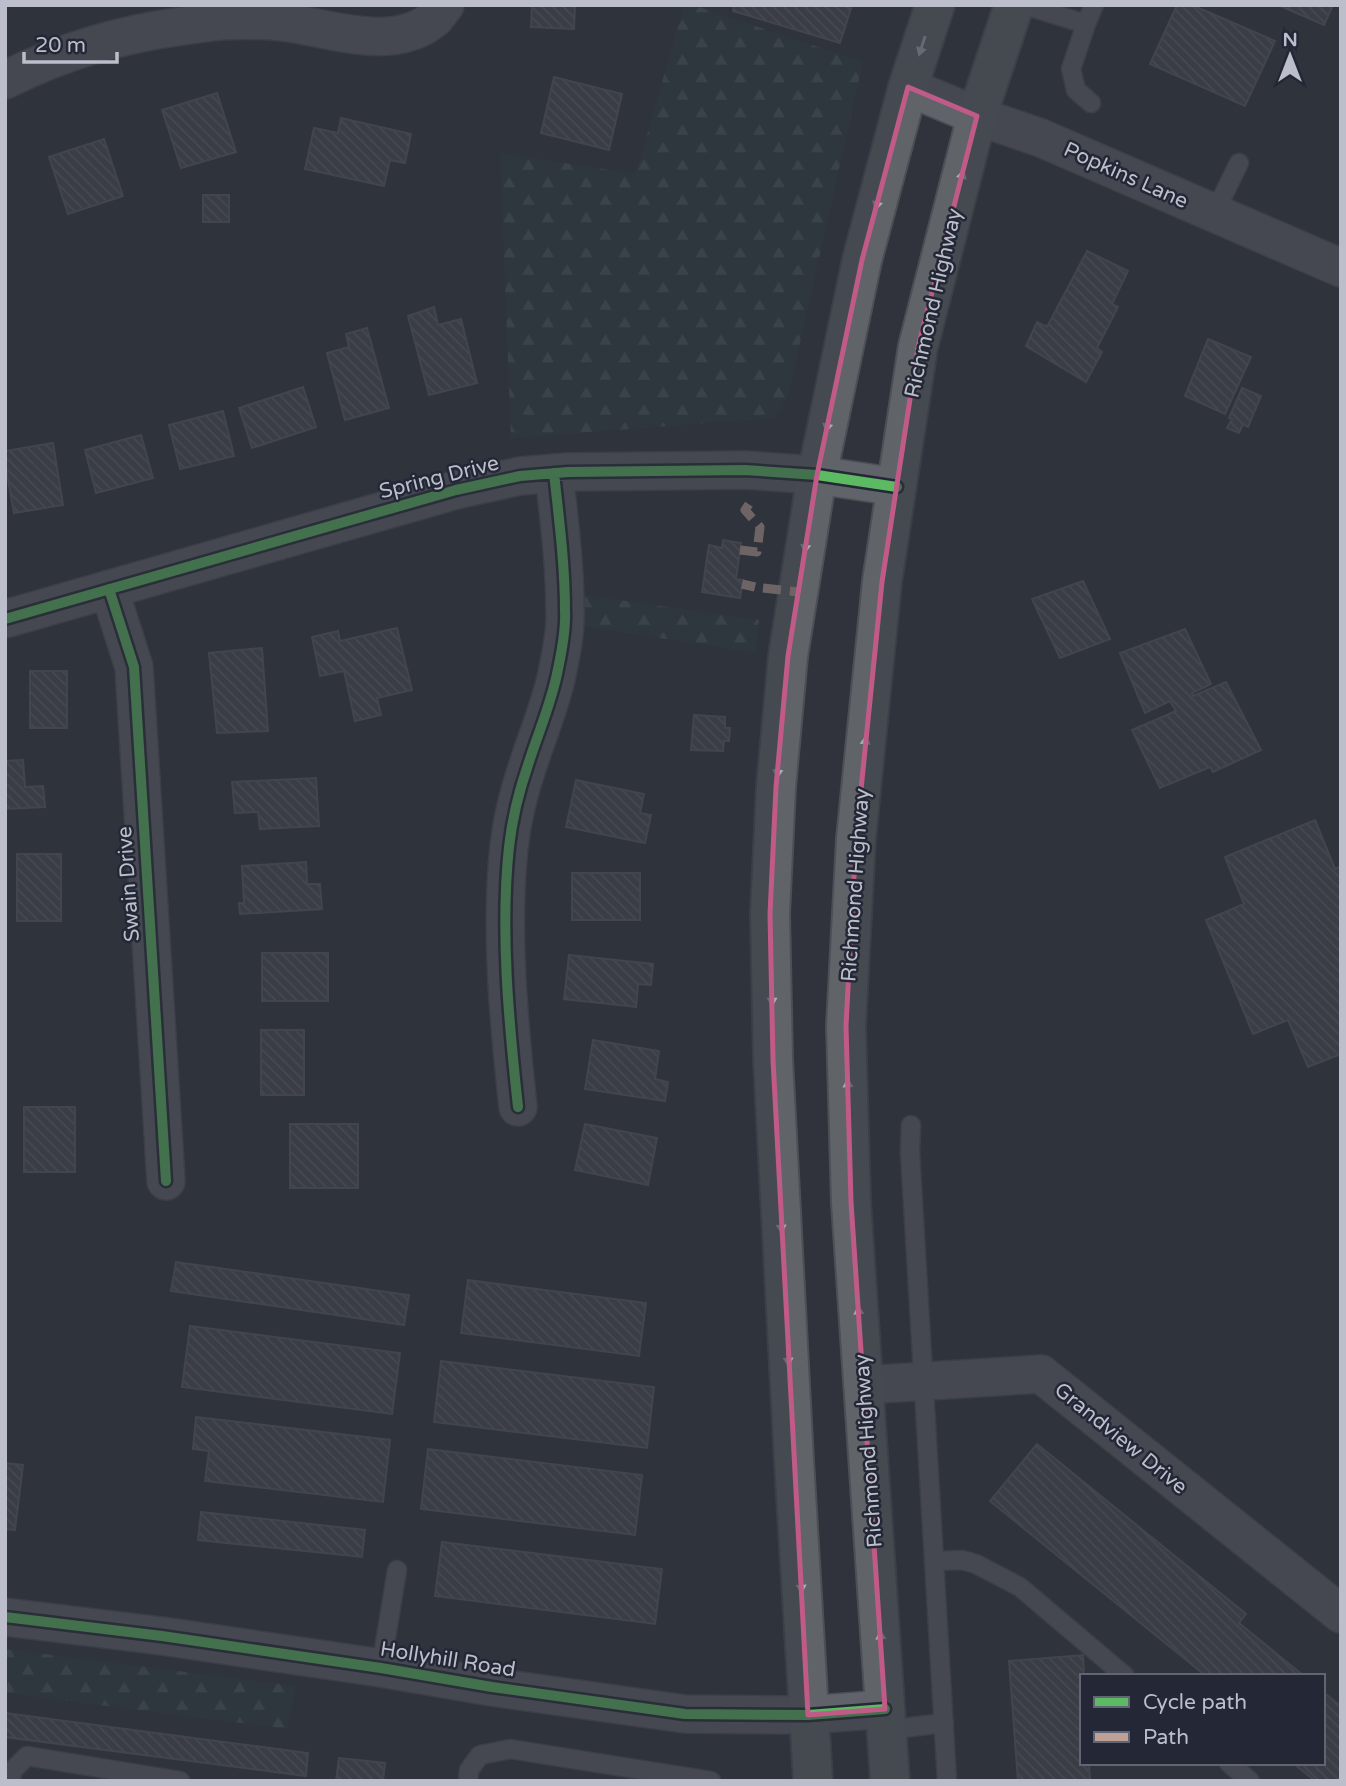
<svg xmlns="http://www.w3.org/2000/svg" width="1346" height="1786" font-family="'Varela Round',sans-serif">
<defs>
<pattern id="forest-firs" width="22" height="20" patternUnits="userSpaceOnUse" patternTransform="scale(1.75)"><rect width="22" height="20" fill="#2e3d42"/><path d="M5 1l3.5 6h-7zM16 11l3.5 6h-7z" fill="#4a575c"/></pattern>
<pattern id="building-back-hatch" width="6" height="6" patternUnits="userSpaceOnUse" patternTransform="scale(1.75)"><rect width="6" height="6" fill="#474a51"/><path d="M-1 5l2 2M0 0l6 6M5-1l2 2" fill="none" stroke="#606269"/></pattern>
</defs>
<rect width="100%" height="100%" fill="#30333c"/>
<path fill="url(#forest-firs)" d="M 684,5 L 693,5 L 863,62 L 788,396 L 775,418 L 511,438 L 500,153 L 636,174 Z
M 570,593 L 759,620 L 755,653 L 571,624 Z
M 5,1649 L 296,1686 L 287,1729 L 5,1693 Z"/>
<path fill="url(#building-back-hatch)" stroke="#595b63" stroke-width="2" d="M 532,5 L 575,5 L 574,29 L 531,27 Z
M 734,5 L 852,5 L 840,43 L 733,11 Z
M 1177,5 L 1192,5 L 1275,41 L 1245,106 L 1150,64 Z
M 1278,5 L 1333,5 L 1324,25 Z
M 554,77 L 622,94 L 609,150 L 541,133 Z
M 217,93 L 236,152 L 181,168 L 162,110 Z
M 341,118 L 411,134 L 405,163 L 390,160 L 384,186 L 305,169 L 314,128 L 338,133 Z
M 104,139 L 123,196 L 68,214 L 49,157 Z
M 203,195 L 229,195 L 229,222 L 203,222 Z
M 1087,251 L 1128,271 L 1112,304 L 1118,307 L 1097,348 L 1102,352 L 1086,382 L 1026,346 L 1037,322 L 1047,327 Z
M 434,307 L 438,325 L 461,319 L 477,383 L 429,395 L 408,316 Z
M 367,328 L 389,408 L 345,420 L 327,353 L 349,347 L 346,334 Z
M 1208,339 L 1251,357 L 1225,414 L 1185,396 Z
M 303,387 L 316,427 L 252,448 L 239,408 Z
M 1242,388 L 1261,396 L 1248,427 L 1243,424 L 1239,433 L 1227,428 L 1232,419 L 1229,418 Z
M 223,411 L 234,456 L 180,469 L 169,425 Z
M 141,435 L 153,478 L 96,493 L 85,450 Z
M 53,443 L 63,505 L 14,513 L 5,463 L 5,451 Z
M 723,540 L 741,543 L 736,579 L 743,580 L 740,598 L 702,592 L 709,545 L 722,548 Z
M 1083,581 L 1110,639 L 1060,658 L 1032,599 Z
M 397,628 L 412,690 L 377,698 L 381,715 L 355,721 L 344,671 L 320,676 L 312,637 L 338,631 L 340,641 Z
M 1185,629 L 1211,684 L 1192,693 L 1193,696 L 1226,682 L 1261,750 L 1213,772 L 1210,767 L 1160,788 L 1132,730 L 1176,711 L 1170,701 L 1145,713 L 1120,653 Z
M 262,648 L 268,731 L 217,733 L 209,653 Z
M 30,671 L 67,671 L 67,728 L 30,728 Z
M 694,715 L 725,717 L 725,728 L 730,728 L 729,741 L 724,741 L 723,751 L 691,750 Z
M 23,760 L 25,787 L 43,786 L 45,807 L 5,809 L 5,761 Z
M 316,778 L 319,826 L 260,829 L 258,812 L 235,813 L 232,782 Z
M 576,780 L 644,794 L 640,813 L 651,815 L 645,843 L 566,827 Z
M 1315,820 L 1335,869 L 1341,866 L 1341,1054 L 1308,1067 L 1288,1020 L 1253,1034 L 1206,920 L 1244,904 L 1225,857 Z
M 17,854 L 61,854 L 61,921 L 17,921 Z
M 306,862 L 307,884 L 320,884 L 322,909 L 240,914 L 239,903 L 244,903 L 242,866 Z
M 572,873 L 640,873 L 640,920 L 572,920 Z
M 262,953 L 328,953 L 328,1001 L 262,1001 Z
M 569,955 L 653,964 L 651,985 L 638,984 L 636,1007 L 564,999 Z
M 261,1030 L 304,1030 L 304,1095 L 261,1095 Z
M 593,1040 L 659,1051 L 655,1079 L 668,1082 L 665,1101 L 585,1089 Z
M 24,1107 L 75,1107 L 75,1172 L 24,1172 Z
M 290,1124 L 358,1124 L 358,1188 L 290,1188 Z
M 585,1124 L 657,1138 L 648,1185 L 575,1170 Z
M 176,1262 L 409,1295 L 404,1325 L 171,1291 Z
M 468,1280 L 646,1303 L 639,1356 L 461,1333 Z
M 190,1326 L 400,1353 L 392,1414 L 182,1387 Z
M 441,1361 L 654,1387 L 647,1448 L 434,1422 Z
M 196,1417 L 390,1440 L 383,1502 L 205,1481 L 209,1451 L 193,1449 Z
M 1037,1444 L 1246,1614 L 1239,1623 L 1304,1676 L 1206,1676 L 990,1501 Z
M 428,1449 L 642,1475 L 635,1535 L 421,1509 Z
M 5,1463 L 23,1465 L 15,1530 L 5,1529 Z
M 201,1512 L 365,1530 L 362,1557 L 198,1540 Z
M 442,1542 L 662,1569 L 655,1624 L 435,1596 Z
M 1083,1655 L 1084,1676 L 1082,1676 L 1082,1763 L 1089,1763 L 1090,1781 L 1018,1781 L 1009,1661 Z
M 1323,1692 L 1341,1706 L 1341,1781 L 1315,1781 L 1293,1763 L 1323,1763 Z
M 5,1713 L 308,1753 L 306,1776 L 5,1737 Z
M 339,1758 L 385,1763 L 383,1781 L 336,1781 Z"/>
<g fill="none" stroke-linecap="round" stroke-linejoin="round">
<g stroke="#4c4e54" stroke-width="21">
<path id="service" d="M 1024,5 L 1086,24 L 1071,69 L 1076,90 L 1091,103
M 1086,24 L 1094,5
M 1214,214 L 1239,163
M 911,1125 L 910,1152 L 947,1781
M 934,1561 L 962,1560 L 976,1564 L 1020,1587 L 1125,1676
M 381,1668 L 397,1570
M 886,1730 L 944,1723
M 1229,1763 L 1250,1781
M 11,1781 L 12,1771 L 27,1756 L 180,1781
M 468,1781 L 469,1770 L 480,1755 L 510,1749 L 711,1781"/>
</g>
<g stroke="#4c4e54" stroke-width="40">
<path id="minor" d="M 5,80 C 61,52 121,34 183,26 C 196,24 208,22 221,21 C 241,20 270,20 290,23 C 335,30 396,52 435,18 C 438,14 442,9 445,5
M 908,87 L 977,116 L 1041,138 L 1341,268
M 109,589 L 134,667 L 166,1181
M 5,619 L 456,490 L 520,476 L 568,472 L 745,470 L 817,475 L 897,487
M 518,1107 C 509,1024 500,930 509,847 C 512,820 519,791 528,765 C 538,733 552,702 558,669 C 562,650 566,629 565,611 C 565,565 559,519 554,473
M 863,1385 L 1041,1374 L 1341,1614
M 5,1617 L 162,1636 L 381,1668 L 492,1687 L 685,1714 L 808,1715 L 885,1709"/>
</g>
<g stroke="#4d4f57" stroke-width="42">
<path id="trunk" d="M 813,1781 L 794,1461 L 773,1060 L 770,914 L 776,787 L 788,656 L 817,475 L 862,260 L 908,87 L 935,5
M 890,1781 L 851,1202 L 846,1026 L 856,839 L 882,582 L 918,347 L 977,116 L 1014,5"/>
</g>
<use href="#service" stroke="#60636a" stroke-width="18"/>
<use href="#minor" stroke="#60636a" stroke-width="37"/>
<use href="#trunk" stroke="#606468" stroke-width="38"/>
<path stroke="#bda197" stroke-width="9" stroke-dasharray="18 9" stroke-linecap="butt" d="M 740,550 L 757,552 L 760,527 L 745,510 L 749,504
M 742,584 L 755,587
M 763,588 L 798,592"/>
<g stroke="#242836" stroke-width="15">
<path id="cycleway" d="M 109,589 L 134,667 L 166,1181
M 5,619 L 456,490 L 520,476 L 568,472 L 745,470 L 817,475 L 897,487
M 518,1107 C 509,1024 500,930 509,847 C 512,820 519,791 528,765 C 538,733 552,702 558,669 C 562,650 566,629 565,611 C 565,565 559,519 554,473
M 5,1617 L 162,1636 L 381,1668 L 492,1687 L 685,1714 L 808,1715 L 885,1709"/>
</g>
<use href="#cycleway" stroke="#5cba63" stroke-width="10"/>
</g>
<defs><path id="oneway-solid" d="M-6-.8H1V-3.2L6.5 0L1 3.2V.8H-6Z" transform="scale(1.75)"/></defs>
<g fill="#aaadb7">
<use href="#oneway-solid" transform="translate(922 46) rotate(108)"/>
<use href="#oneway-solid" transform="translate(961 180) rotate(-76)"/>
<use href="#oneway-solid" transform="translate(878 200) rotate(105)"/>
<use href="#oneway-solid" transform="translate(828 422) rotate(102)"/>
<use href="#oneway-solid" transform="translate(806 543) rotate(99)"/>
<use href="#oneway-solid" transform="translate(865 746) rotate(-84)"/>
<use href="#oneway-solid" transform="translate(778 768) rotate(95)"/>
<use href="#oneway-solid" transform="translate(772 996) rotate(89)"/>
<use href="#oneway-solid" transform="translate(848 1089) rotate(-92)"/>
<use href="#oneway-solid" transform="translate(781 1223) rotate(87)"/>
<use href="#oneway-solid" transform="translate(859 1316) rotate(-94)"/>
<use href="#oneway-solid" transform="translate(788 1356) rotate(87)"/>
<use href="#oneway-solid" transform="translate(801 1583) rotate(87)"/>
<use href="#oneway-solid" transform="translate(881 1641) rotate(-94)"/>
</g>
<path d="M0 0H1346V1786H0ZM 908,87 L 977,116 L 918,347 L 882,582 L 856,839 L 846,1026 L 851,1202 L 885,1709 L 808,1715 L 773,1060 L 770,914 L 776,787 L 788,656 L 817,475 L 862,260 Z" fill="#30333c" fill-opacity=".55" fill-rule="evenodd"/>
<path fill="none" stroke="#c05b88" stroke-width="5" stroke-linejoin="round" d="M 908,87 L 977,116 L 918,347 L 882,582 L 856,839 L 846,1026 L 851,1202 L 885,1709 L 808,1715 L 773,1060 L 770,914 L 776,787 L 788,656 L 817,475 L 862,260 Z"/>
<g text-anchor="middle" stroke-width="5" stroke-linejoin="round" paint-order="stroke">
<g font-size="21" fill="#bcbfcb" stroke="#242836">
<text transform="translate(1126 175) rotate(24)" y="7">Popkins Lane</text>
<text transform="translate(933 303) rotate(-77)" y="7">Richmond Highway</text>
<text transform="translate(439 477) rotate(-14)" y="7">Spring Drive</text>
<text transform="translate(128 884) rotate(-94)" y="7">Swain Drive</text>
<text transform="translate(855 885) rotate(-86)" y="7">Richmond Highway</text>
<text transform="translate(1121 1438) rotate(39)" y="7">Grandview Drive</text>
<text transform="translate(868 1451) rotate(-94)" y="7">Richmond Highway</text>
<text transform="translate(448 1659) rotate(9)" y="7">Hollyhill Road</text>
</g>
</g>
<rect width="1346" height="1786" fill="none" stroke="#bcbfcb" stroke-width="14"/>
<rect x="1080" y="1674" width="245" height="91" fill="#242836" stroke="#616472" stroke-width="2"/>
<rect x="1094" y="1697" width="35" height="10" fill="#5cba63" stroke="#616472" stroke-width="2"/>
<text x="1143" y="1709" font-size="21" fill="#bcbfcb">Cycle path</text>
<rect x="1094" y="1732" width="35" height="10" fill="#bda197" stroke="#616472" stroke-width="2"/>
<text x="1143" y="1744" font-size="21" fill="#bcbfcb">Path</text>
<g transform="translate(1290 56)" stroke="#242836" stroke-width="5" paint-order="stroke">
<path d="M0-5L12 26L0 18L-12 26Z" fill="#bcbfcb"/>
<text y="-10" font-size="19" font-weight="bold" text-anchor="middle" fill="#bcbfcb">N</text>
</g>
<path d="M24 52v10h93v-10" fill="none" stroke="#bcbfcb" stroke-width="3.5"/>
<text x="35" y="52" font-size="21" fill="#bcbfcb" stroke="#242836" stroke-width="5" paint-order="stroke">20 m</text>
</svg>
